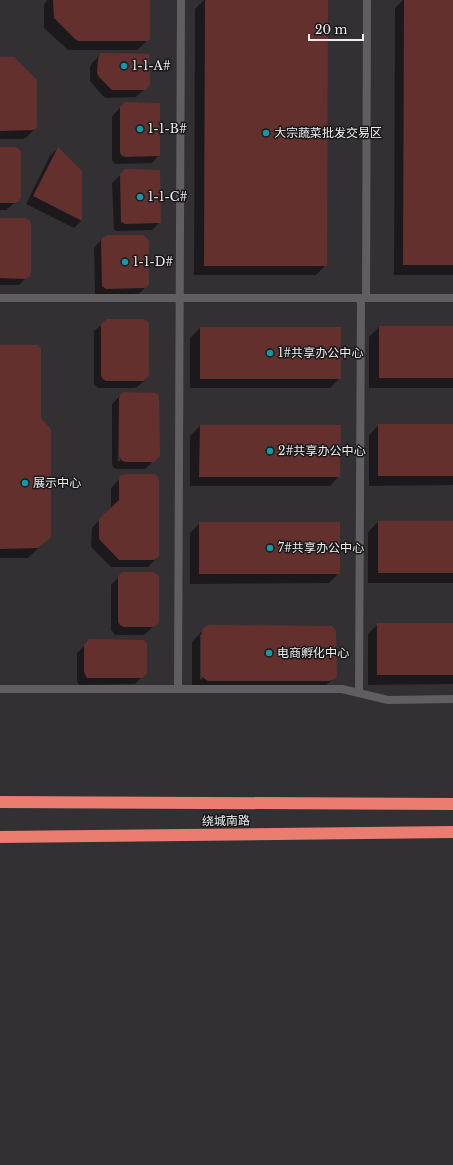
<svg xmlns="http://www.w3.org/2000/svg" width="453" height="1165" font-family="'Libre Baskerville','Noto Sans SC',serif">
<rect width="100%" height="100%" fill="#333033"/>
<path fill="#0007" fill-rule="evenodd" d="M 47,0 L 148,0 L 149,39 L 137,50 L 68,50 L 44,28 L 44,5 Z
M 204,0 L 327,0 L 326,265 L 316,275 L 194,275 L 195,9 Z
M 403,0 L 453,0 L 453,275 L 394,275 L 395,8 Z
M 100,55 L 147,87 L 136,97 L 106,98 L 103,96 L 90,81 L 90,67 L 92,63 Z
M 0,58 L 35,129 L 27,137 L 23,139 L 0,139 Z
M 125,103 L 159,155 L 152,163 L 117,164 L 114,163 L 112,160 L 112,116 Z
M 0,148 L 18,200 L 6,210 L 0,210 Z
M 58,148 L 82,220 L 74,228 L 26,204 L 50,156 Z
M 125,170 L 160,222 L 152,230 L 117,231 L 114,230 L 112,183 Z
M 0,219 L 27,277 L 19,285 L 0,285 Z
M 103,238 L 145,288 L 136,296 L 98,296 L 95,294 L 94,249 L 95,247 Z
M 107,320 L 146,379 L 137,387 L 134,388 L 98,388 L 94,384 L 94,331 Z
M 379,327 L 453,327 L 453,388 L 369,388 L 369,337 Z
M 200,328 L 340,378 L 330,388 L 190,388 L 190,338 Z
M 0,346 L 40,419 L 49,538 L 28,558 L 0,558 Z
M 120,396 L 159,456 L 145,469 L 116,469 L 113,467 L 112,464 L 112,404 ZM 119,400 L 121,400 L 120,461 L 118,461 Z
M 379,425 L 453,425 L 453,485 L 369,486 L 369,435 Z
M 200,426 L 339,476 L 330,486 L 190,486 L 190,436 Z
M 123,475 L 156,559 L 148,567 L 111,567 L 92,548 L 91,545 L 92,528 L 111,508 L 111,488 Z
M 378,522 L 453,522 L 453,583 L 368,583 L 368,532 Z
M 200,523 L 339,573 L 329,583 L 190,584 L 190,533 Z
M 122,574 L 155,625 L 144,635 L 115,635 L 111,630 L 111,585 Z
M 378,624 L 453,624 L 453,684 L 368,685 L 368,634 Z
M 206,627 L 334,678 L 323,688 L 192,687 L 192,642 ZM 200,635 L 202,635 L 202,680 L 200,679 Z
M 90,640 L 143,676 L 135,684 L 82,685 L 78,684 L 77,680 L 77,653 Z"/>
<path fill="#64302e" d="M 53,0 L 150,0 L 150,39 L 148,41 L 78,41 L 75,39 L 54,18 Z
M 205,0 L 328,0 L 327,266 L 204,266 Z
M 404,0 L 453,0 L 453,265 L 403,265 Z
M 102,53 L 149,54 L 150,85 L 148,88 L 144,90 L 112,90 L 99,77 L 97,73 L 98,59 L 100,54 Z
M 0,57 L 14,57 L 37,80 L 37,127 L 34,130 L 0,131 Z
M 125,102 L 160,103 L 160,156 L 125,157 L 121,155 L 120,152 L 120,107 Z
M 0,147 L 15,147 L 18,148 L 21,152 L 21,198 L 19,201 L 15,203 L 0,203 Z
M 58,147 L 82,171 L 82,221 L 33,196 Z
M 125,169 L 160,170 L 161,223 L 125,224 L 121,222 L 120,174 Z
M 0,218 L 25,218 L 30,221 L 31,223 L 31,273 L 30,276 L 25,279 L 0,278 Z
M 107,235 L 143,235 L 147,238 L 149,241 L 149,284 L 145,288 L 106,289 L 102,286 L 101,241 L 102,238 Z
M 107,319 L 143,319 L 148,322 L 149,325 L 149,375 L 146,379 L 143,381 L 106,381 L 103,379 L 101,376 L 101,324 Z
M 379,326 L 453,326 L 453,378 L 379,378 Z
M 200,327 L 341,327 L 341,379 L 200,379 Z
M 0,345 L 37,345 L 41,348 L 41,418 L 50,428 L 51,431 L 51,535 L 50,538 L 38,548 L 0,549 Z
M 124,392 L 155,393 L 159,395 L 160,456 L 154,462 L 125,462 L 121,460 L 119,456 L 119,398 L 121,394 Z
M 378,424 L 453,424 L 453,476 L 378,476 Z
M 200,425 L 341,425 L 340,477 L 199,477 Z
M 125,474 L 155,474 L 159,478 L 159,556 L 154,560 L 119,560 L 99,539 L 99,519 L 119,500 L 119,479 L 120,476 Z
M 378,521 L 453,521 L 453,573 L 378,573 Z
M 199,522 L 340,522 L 340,574 L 199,574 Z
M 124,572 L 153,572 L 158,575 L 159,577 L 159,622 L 156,626 L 153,627 L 124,627 L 120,625 L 118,622 L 118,577 L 121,573 Z
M 377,623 L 453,623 L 453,675 L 377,675 Z
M 209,625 L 332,626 L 336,631 L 337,675 L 335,679 L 329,681 L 208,681 L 202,677 L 201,674 L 201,635 L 203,628 Z
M 89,639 L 144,640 L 147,644 L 147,672 L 146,675 L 142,678 L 87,678 L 84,672 L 84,645 Z"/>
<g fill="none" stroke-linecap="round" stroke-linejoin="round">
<path stroke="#615e61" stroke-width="8" d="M 0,298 L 453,298
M 366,298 L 367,0
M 0,689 L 342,689 L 388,700 L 453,699
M 178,689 L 181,0
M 359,693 L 361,298"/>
<path stroke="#ea7c70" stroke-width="12" d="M 0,802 L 453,804
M 0,837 L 453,832"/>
</g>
<g fill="#0f9aa8" stroke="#1a191a" stroke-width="1.5">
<circle cx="124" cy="66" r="4"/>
<circle cx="140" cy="129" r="4"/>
<circle cx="266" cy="133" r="4"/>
<circle cx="140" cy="197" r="4"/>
<circle cx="125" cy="262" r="4"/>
<circle cx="270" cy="353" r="4"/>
<circle cx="270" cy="451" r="4"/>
<circle cx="25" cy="483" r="4"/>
<circle cx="270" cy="548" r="4"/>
<circle cx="269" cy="653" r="4"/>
</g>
<g text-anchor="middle" stroke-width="3" stroke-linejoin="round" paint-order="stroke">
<g font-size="12" fill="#eeecef" stroke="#1a191a" text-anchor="start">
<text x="132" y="70">1-1-A#</text>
<text x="148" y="133">1-1-B#</text>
<text x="274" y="137">大宗蔬菜批发交易区</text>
<text x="148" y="201">1-1-C#</text>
<text x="133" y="266">1-1-D#</text>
<text x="278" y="357">1#共享办公中心</text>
<text x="278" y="455">2#共享办公中心</text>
<text x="33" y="487">展示中心</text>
<text x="278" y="552">7#共享办公中心</text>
<text x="277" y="657">电商孵化中心</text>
</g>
<g font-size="12" fill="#eeecef" stroke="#1a191a">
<text transform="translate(226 821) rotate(-1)" y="4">绕城南路</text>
</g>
</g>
<path d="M309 34v6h54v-6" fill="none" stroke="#eeecef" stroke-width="2"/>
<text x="315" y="34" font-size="12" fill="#eeecef" stroke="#1a191a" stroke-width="3" paint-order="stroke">20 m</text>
</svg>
